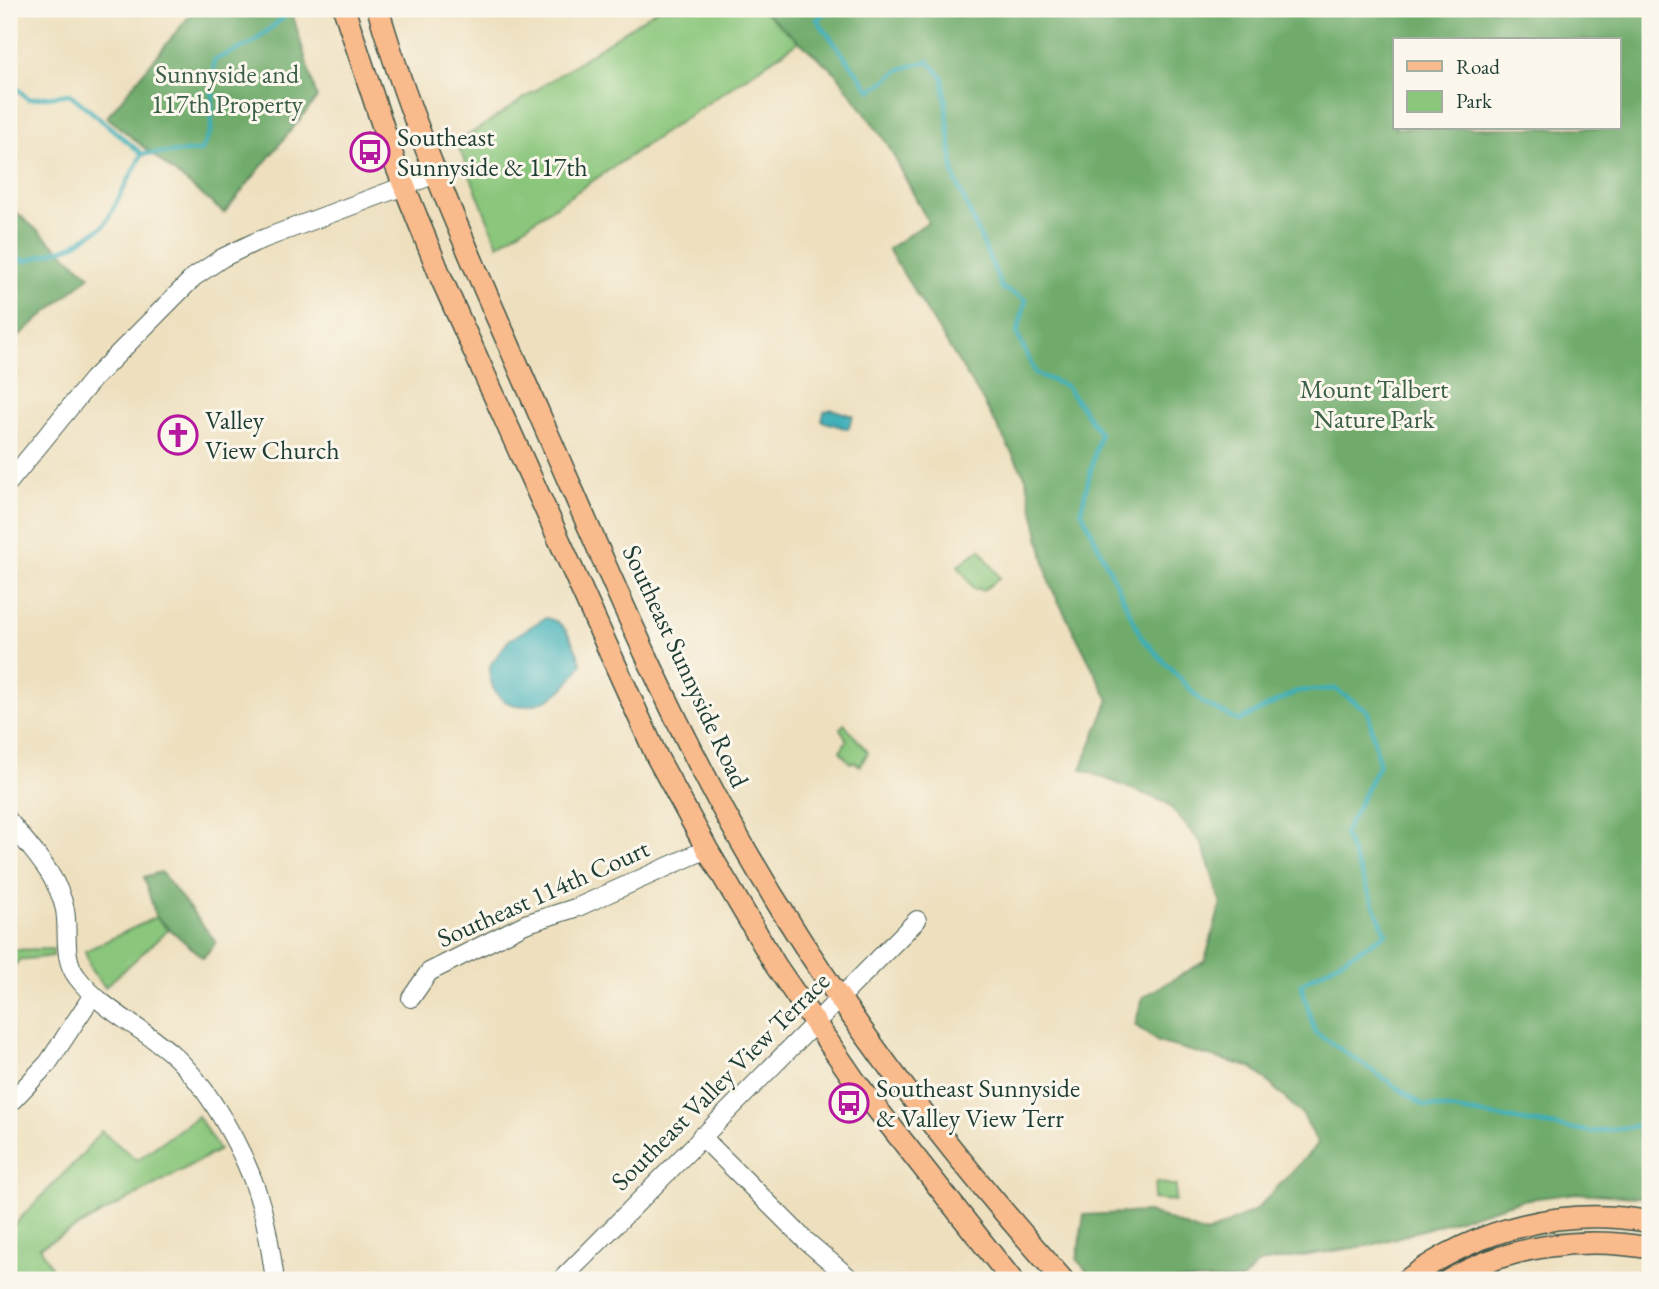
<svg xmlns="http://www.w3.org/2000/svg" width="1659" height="1289" font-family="'EB Garamond',serif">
<rect width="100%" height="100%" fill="#fbf7ec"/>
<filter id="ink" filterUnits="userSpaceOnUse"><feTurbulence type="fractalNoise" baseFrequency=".0143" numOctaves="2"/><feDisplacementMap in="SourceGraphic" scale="14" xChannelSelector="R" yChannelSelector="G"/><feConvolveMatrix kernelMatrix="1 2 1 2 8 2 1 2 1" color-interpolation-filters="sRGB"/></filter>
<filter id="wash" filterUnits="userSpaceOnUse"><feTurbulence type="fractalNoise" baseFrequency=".00686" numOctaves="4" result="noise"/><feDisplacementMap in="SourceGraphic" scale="28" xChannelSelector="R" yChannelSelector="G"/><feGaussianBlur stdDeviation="1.57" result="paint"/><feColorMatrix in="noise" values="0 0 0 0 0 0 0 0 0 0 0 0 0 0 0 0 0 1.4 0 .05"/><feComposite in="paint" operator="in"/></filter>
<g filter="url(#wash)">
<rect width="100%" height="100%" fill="#eee0bf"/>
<path fill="#8ac67c" stroke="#548258" stroke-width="2" d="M 658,9 L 847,9 L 498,245 L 457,143 Z
M 980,549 L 1000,578 L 982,591 L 979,588 L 975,590 L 958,566 Z
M 844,724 L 868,752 L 860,766 L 855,762 L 850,763 L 840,751 L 847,740 L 840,729 Z
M 156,917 L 168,930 L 105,987 L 91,970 L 85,951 Z
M 53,949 L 53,956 L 19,960 L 9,973 L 9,950 Z
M 198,1116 L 219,1150 L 40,1247 L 58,1280 L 9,1280 L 9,1230 L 81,1156 L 101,1131 L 137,1160 Z
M 1156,1182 L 1176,1186 L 1175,1201 L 1153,1199 Z"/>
<path fill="#6fab6c" stroke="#477450" stroke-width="2" fill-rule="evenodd" d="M 195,9 L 291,9 L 317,98 L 224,213 L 107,117 Z
M 761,9 L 1650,9 L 1650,1198 L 1576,1193 L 1522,1200 L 1372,1245 L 1259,1263 L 1242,1280 L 1095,1280 L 1077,1260 L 1084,1215 L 1148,1212 L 1206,1234 L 1256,1210 L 1318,1144 L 1303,1115 L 1253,1068 L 1158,1042 L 1135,1025 L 1143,997 L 1205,961 L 1221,903 L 1202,844 L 1167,803 L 1081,769 L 1109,700 L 1050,585 L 1026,478 L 983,401 L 888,249 L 928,222 L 888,145 L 836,73 ZM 1395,40 L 1619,40 L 1619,128 L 1395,128 Z
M 9,206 L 90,276 L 9,344 Z
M 161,872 L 216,942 L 203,958 L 156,917 L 144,877 Z"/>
<path fill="#3eafb8" stroke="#2e7676" stroke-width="2" d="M 831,409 L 853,416 L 848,429 L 822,421 L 824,412 Z
M 545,618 C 568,620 573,645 582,664 C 575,674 568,686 558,693 C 528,715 487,710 490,665 L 509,640 Z"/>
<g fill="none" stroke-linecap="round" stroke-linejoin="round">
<path stroke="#3eafb8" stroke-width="4.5" d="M 827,9 L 817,20 L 871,91 L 901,69 L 928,61 L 943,78 L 954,176 L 1002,288 L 1026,300 L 1017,334 L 1036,374 L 1066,386 L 1100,433 L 1081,510 L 1142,638 L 1203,703 L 1239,721 L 1298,691 L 1335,689 L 1368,711 L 1379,764 L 1344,834 L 1386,934 L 1301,984 L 1315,1032 L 1423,1105 L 1592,1132 L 1650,1124
M 9,80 L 28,99 L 70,94 L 142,154
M 9,256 L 26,261 L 72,246 L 104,226 L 142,154 L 201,151 L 211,130 L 214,60 L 251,44 L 294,9"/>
</g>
</g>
<g filter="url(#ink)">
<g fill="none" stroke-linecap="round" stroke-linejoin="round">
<g stroke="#3e5549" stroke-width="20">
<path id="minor" d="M 9,482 L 93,379 L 194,277 L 222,258 L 255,242 L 436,174
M 9,821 C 30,848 58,875 65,910 C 69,932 62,958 77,977 C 101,1009 141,1027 171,1053 C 208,1085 247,1155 260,1202 C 268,1227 271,1254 275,1280
M 411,998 L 429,972 L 525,924 L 578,907 L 707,849
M 9,1104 L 48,1063 L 93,995
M 701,1136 L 805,1240 L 852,1280
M 561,1280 L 917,920"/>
</g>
<g stroke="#3e5549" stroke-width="24">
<path id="major" d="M 344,9 L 395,163 L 442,280 L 657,757 L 707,849 L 776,966 L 855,1081 L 1012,1280
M 378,9 C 419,149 482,282 540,416 C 601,554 659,695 732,826 C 824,991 938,1140 1063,1280
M 1407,1280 C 1478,1228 1564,1206 1650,1222
M 1449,1280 C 1510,1245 1582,1236 1650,1248"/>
</g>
<use href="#minor" stroke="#fff" stroke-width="18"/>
<use href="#major" stroke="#fabb8c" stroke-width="21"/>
</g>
</g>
<defs>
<g id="bus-ring" transform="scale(2.0125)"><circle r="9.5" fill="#fbf7ec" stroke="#b5179e" stroke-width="1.5"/><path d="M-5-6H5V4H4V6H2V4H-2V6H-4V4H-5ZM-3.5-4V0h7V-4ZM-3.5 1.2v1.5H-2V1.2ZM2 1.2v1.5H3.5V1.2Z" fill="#b5179e"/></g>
<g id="church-ring" transform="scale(2.0125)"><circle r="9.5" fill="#fbf7ec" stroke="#b5179e" stroke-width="1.5"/><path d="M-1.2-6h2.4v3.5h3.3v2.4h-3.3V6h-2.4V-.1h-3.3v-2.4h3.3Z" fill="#b5179e"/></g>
</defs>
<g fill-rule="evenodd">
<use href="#bus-ring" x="370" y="152"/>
<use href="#church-ring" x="178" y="435"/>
<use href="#bus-ring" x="849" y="1103"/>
</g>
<g text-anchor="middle" stroke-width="6" stroke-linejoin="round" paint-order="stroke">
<g font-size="26" fill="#3a5f46" stroke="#fbf7ec">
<text x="227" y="83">Sunnyside and<tspan x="227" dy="30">117th Property</tspan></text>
<text x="1374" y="398">Mount Talbert<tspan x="1374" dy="30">Nature Park</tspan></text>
</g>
<g font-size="26" fill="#1f3d34" stroke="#fbf7ec" text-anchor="start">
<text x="397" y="146">Southeast<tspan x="397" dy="30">Sunnyside &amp; 117th</tspan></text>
<text x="205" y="429">Valley<tspan x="205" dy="30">View Church</tspan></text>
<text x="876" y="1097">Southeast Sunnyside<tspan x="876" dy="30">&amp; Valley View Terr</tspan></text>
</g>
<g font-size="26" fill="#1f3d34" stroke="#fbf7ec">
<text transform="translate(686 666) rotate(65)" y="9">Southeast Sunnyside Road</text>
<text transform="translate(543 893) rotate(-24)" y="9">Southeast 114th Court</text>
<text transform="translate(720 1081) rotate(-45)" y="9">Southeast Valley View Terrace</text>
</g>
</g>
<rect width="1659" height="1289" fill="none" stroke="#fbf7ec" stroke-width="35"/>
<rect x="1393" y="38" width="228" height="91" fill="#fbf7ec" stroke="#a3ada2" stroke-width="2"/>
<rect x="1407" y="61" width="35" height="10" fill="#fabb8c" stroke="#a3ada2" stroke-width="2"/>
<text x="1456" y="74" font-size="21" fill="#1f3d34">Road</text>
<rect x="1407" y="91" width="35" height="21" fill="#8ac67c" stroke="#a3ada2" stroke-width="2"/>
<text x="1456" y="108" font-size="21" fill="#1f3d34">Park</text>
</svg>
